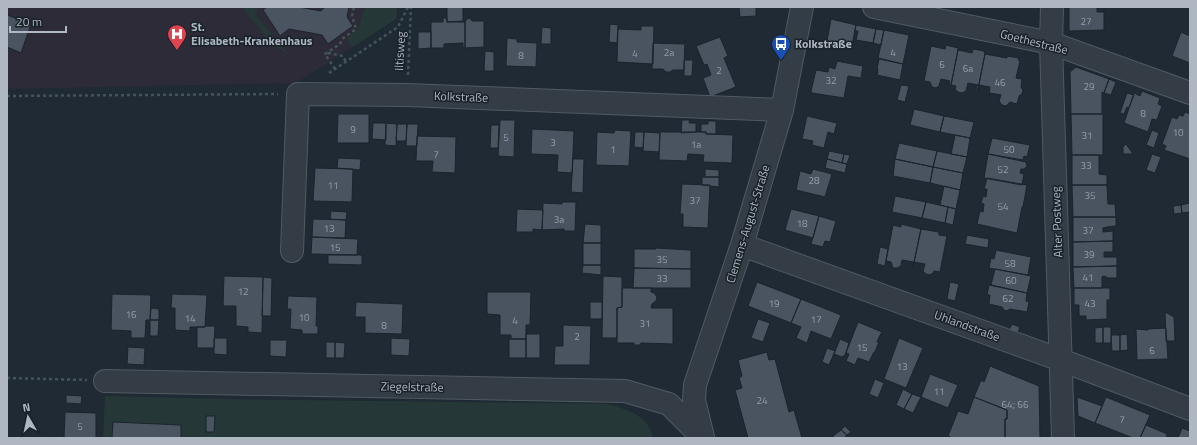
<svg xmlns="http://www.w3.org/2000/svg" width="1197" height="445" font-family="'Titillium Web',sans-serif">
<rect width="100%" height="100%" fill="#202a34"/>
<path fill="#2c2b37" d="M 7,7 L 398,7 L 396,19 L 296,83 L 7,89 Z"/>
<path fill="#253837" d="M 244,7 L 258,7 L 255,14 L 290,56 L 272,44 L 244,10 Z
M 365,7 L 397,7 L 396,19 L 351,48 L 347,38 L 358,29 Z
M 105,396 L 223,399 L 607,404 C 626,409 649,415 653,438 L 103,438 Z"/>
<path fill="#495460" stroke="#1b232b" d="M 267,7 L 299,7 L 321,11 L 325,7 L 349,7 L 347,17 L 353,26 L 328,44 L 322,35 L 289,29 L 280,36 L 263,10 Z
M 447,7 L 463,7 L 463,21 L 447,22 Z
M 739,7 L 756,7 L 756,16 L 740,17 Z
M 1069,7 L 1097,7 L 1097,12 L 1104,12 L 1104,30 L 1069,31 Z
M 7,15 L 31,24 L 21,53 L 7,47 Z
M 443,18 L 447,18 L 447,22 L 465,22 L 465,47 L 463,48 L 463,43 L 444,44 L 444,48 L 431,48 L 431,22 L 443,22 Z
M 470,18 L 472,21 L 484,21 L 484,47 L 465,48 L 465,22 L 467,19 Z
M 831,19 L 856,25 L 851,50 L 826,46 Z
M 610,24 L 618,25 L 617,43 L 609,42 Z
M 856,25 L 876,29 L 873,43 L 856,40 L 858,31 L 855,31 Z
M 641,26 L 654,26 L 653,64 L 617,62 L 618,29 L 641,30 Z
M 542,27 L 551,28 L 551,44 L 541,44 Z
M 876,29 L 884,30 L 881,45 L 873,43 Z
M 884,30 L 909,35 L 903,64 L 878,58 Z
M 418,32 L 431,32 L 431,48 L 418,49 Z
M 1181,32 L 1190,36 L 1190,63 L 1172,56 Z
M 720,37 L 728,56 L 724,58 L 736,87 L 710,97 L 703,78 L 711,75 L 707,64 L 704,65 L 696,46 Z
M 507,38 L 517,39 L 517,42 L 537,43 L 536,67 L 506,66 Z
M 684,40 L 685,41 L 684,70 L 673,70 L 670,72 L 666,72 L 663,69 L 652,69 L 653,43 L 684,44 Z
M 946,45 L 958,48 L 958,50 L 951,85 L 949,85 L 950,81 L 941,79 L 939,86 L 936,88 L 932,87 L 930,82 L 924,81 L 931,46 L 945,49 Z
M 973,49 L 984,51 L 985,54 L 978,89 L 975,89 L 978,85 L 968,83 L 966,91 L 962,93 L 958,92 L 955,89 L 956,86 L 951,85 L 958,50 L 972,53 Z
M 485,51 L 494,52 L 494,71 L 484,71 Z
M 985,54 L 1007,58 L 1007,56 L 1019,58 L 1018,60 L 1020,61 L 1016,78 L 1022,79 L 1021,87 L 1023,90 L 1022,94 L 1019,96 L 1017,104 L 1010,102 L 1006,106 L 1002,105 L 999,101 L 1001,95 L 990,93 L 990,96 L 991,97 L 989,96 L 990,87 L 979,85 L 978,88 L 980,90 L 978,89 Z
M 879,59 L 903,64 L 900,80 L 877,75 L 878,69 L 877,69 Z
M 684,60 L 693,60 L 692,76 L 684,76 Z
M 837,61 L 863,66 L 861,78 L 848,76 L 844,98 L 812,93 L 811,91 L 816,70 L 828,72 L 829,67 L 835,69 Z
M 1076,67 L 1109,79 L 1104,93 L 1102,92 L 1102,114 L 1071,114 L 1070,72 Z
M 1109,79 L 1116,82 L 1111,95 L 1104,93 Z
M 901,85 L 909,86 L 905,102 L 897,100 Z
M 1142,91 L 1160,98 L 1158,104 L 1162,106 L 1157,120 L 1152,119 L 1148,132 L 1124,123 L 1134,93 L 1140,96 Z
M 1127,93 L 1134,95 L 1129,108 L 1127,107 L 1124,114 L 1120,113 Z
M 914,109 L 944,116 L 940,132 L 910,125 Z
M 1185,112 L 1190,114 L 1190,159 L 1164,150 L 1166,146 L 1162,144 L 1172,117 L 1177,119 L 1179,115 L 1183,116 Z
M 338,114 L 369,114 L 369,143 L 337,143 Z
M 1071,114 L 1103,114 L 1103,155 L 1072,155 Z
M 807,116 L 837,123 L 834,134 L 828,132 L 824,148 L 812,145 L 813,141 L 802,139 Z
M 944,116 L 974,122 L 970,138 L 940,132 Z
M 500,120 L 515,120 L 514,157 L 498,156 Z
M 682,120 L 690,120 L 689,123 L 696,123 L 696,132 L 681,133 Z
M 708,121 L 716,121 L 716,134 L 706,134 L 706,132 L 701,132 L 701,124 L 708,124 Z
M 373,123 L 386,123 L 386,140 L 372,139 Z
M 386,123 L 397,124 L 396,146 L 385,145 Z
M 397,124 L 407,124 L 406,141 L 396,141 Z
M 407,124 L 418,124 L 417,146 L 406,146 Z
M 491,125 L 499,125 L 498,148 L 490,148 Z
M 532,129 L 574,131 L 572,173 L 557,172 L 558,155 L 531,154 Z
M 615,130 L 631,131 L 629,166 L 596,165 L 597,132 L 614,133 Z
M 1152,130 L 1159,133 L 1154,148 L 1146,145 Z
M 635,132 L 644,132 L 643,148 L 634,147 Z
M 644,132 L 660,133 L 659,152 L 643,151 Z
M 660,132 L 706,132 L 706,134 L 733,135 L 732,163 L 703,162 L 704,155 L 688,154 L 687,161 L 659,160 Z
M 955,135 L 970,138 L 967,157 L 951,154 Z
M 417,136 L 456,137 L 455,173 L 432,172 L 433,161 L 416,161 Z
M 992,138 L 1030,145 L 1027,157 L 1024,156 L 1023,160 L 988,154 Z
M 899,143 L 937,151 L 933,167 L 895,159 Z
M 1126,144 L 1133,154 L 1123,154 L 1123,147 Z
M 829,151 L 844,154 L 842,163 L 827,159 Z
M 937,151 L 967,157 L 963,173 L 933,167 Z
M 844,154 L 850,155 L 847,164 L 842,163 Z
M 988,154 L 1026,162 L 1027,166 L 1024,169 L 1021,169 L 1020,173 L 1024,174 L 1022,185 L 984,178 Z
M 1152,154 L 1161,157 L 1155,173 L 1146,170 Z
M 1072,155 L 1099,155 L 1099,174 L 1107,175 L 1107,185 L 1072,185 Z
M 338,158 L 361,159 L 360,170 L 337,168 Z
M 573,159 L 584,159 L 583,193 L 571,192 Z
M 827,159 L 847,164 L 845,173 L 825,168 Z
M 895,159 L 933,167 L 930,183 L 893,176 Z
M 933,167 L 963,173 L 960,190 L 930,183 Z
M 315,168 L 353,169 L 352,202 L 313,201 Z
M 705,169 L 719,170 L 719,177 L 705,177 Z
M 813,169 L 832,174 L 825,197 L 796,190 L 800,171 L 811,174 Z
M 702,177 L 719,177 L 719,187 L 702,185 Z
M 987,178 L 1027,185 L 1023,207 L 1022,207 L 1017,233 L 977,224 L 980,211 L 983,212 L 984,204 L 981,203 L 983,196 L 986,197 L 987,189 L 984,189 Z
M 682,184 L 710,185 L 708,228 L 683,227 L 683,214 L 680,214 Z
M 1072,185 L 1107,185 L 1108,204 L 1115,204 L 1116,217 L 1073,217 Z
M 944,186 L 960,190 L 956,209 L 940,205 Z
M 895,196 L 926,202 L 922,218 L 892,212 Z
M 562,202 L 576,202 L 575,231 L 564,231 L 564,229 L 542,230 L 543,203 L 562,204 Z
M 926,202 L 948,207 L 945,223 L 922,218 Z
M 1190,203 L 1190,212 L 1182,213 L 1181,205 Z
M 1181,205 L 1182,213 L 1174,214 L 1173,206 Z
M 948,207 L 956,209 L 953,225 L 945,223 Z
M 517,209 L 543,210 L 542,230 L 533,229 L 533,232 L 516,232 Z
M 791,209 L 819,216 L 813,238 L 785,230 Z
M 331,211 L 347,212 L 346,220 L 330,219 Z
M 819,216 L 836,221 L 830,242 L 825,241 L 823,247 L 811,244 Z
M 1073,217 L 1116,217 L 1116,226 L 1107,227 L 1103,228 L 1103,232 L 1113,231 L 1113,241 L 1073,242 Z
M 313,219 L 346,220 L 345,238 L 312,237 Z
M 585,224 L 601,225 L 601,243 L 583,243 Z
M 901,224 L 921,229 L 913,267 L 910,266 L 912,267 L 913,262 L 902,260 L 901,266 L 897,268 L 893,268 L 891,262 L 886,261 L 893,225 L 901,227 Z
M 921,229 L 939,232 L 939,235 L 947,236 L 940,272 L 934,271 L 933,273 L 930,275 L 926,274 L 923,271 L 925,264 L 914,262 L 913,267 L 915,267 L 913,267 Z
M 967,235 L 989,239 L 988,248 L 965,244 Z
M 312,237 L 358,239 L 357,255 L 311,254 Z
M 1113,241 L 1113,252 L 1104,252 L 1104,257 L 1117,257 L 1117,266 L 1073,267 L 1073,242 Z
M 583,243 L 601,243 L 601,265 L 583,265 Z
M 880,247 L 888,249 L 885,266 L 877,264 Z
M 656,248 L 691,250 L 691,269 L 634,268 L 634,249 L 656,249 Z
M 996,250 L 1031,257 L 1028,275 L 989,268 L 991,258 L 994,259 Z
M 328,255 L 362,255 L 362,265 L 328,264 Z
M 583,265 L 601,265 L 601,275 L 582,273 Z
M 1117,266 L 1117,278 L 1108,278 L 1104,276 L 1102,277 L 1102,288 L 1074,288 L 1073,267 Z
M 634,268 L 691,269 L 691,288 L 633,288 Z
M 995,269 L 1031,276 L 1027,293 L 991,285 Z
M 224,276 L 263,277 L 262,333 L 248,332 L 248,327 L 236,326 L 236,306 L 223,306 Z
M 603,276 L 622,277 L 622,307 L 617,308 L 617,338 L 602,338 Z
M 263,277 L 272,278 L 271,316 L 262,316 Z
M 757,282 L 801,299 L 791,323 L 748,306 Z
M 950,282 L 959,284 L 955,301 L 947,299 Z
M 989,285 L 1027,293 L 1026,301 L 1029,302 L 1027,312 L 1010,309 L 1007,311 L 1004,310 L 1002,307 L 989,304 L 990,295 L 987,295 Z
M 622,288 L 651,288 L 651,292 L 654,293 L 657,297 L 656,301 L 652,304 L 651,308 L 673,308 L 673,344 L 641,343 L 640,345 L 634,345 L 634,343 L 617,343 L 617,308 L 622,307 Z
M 1074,288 L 1110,288 L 1110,300 L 1107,300 L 1107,319 L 1086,320 L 1086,316 L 1079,316 L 1079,305 L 1074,305 Z
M 487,292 L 531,292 L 530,325 L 526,325 L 526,339 L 511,339 L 511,335 L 500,335 L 500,315 L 487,314 Z
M 112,294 L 151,295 L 150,320 L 146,320 L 145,338 L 131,338 L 131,331 L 111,330 Z
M 172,294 L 207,295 L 205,327 L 190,327 L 190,331 L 175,330 L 175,308 L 171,308 Z
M 288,296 L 317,297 L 316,326 L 318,326 L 318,334 L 302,334 L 302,330 L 290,329 L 291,309 L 287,309 Z
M 801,299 L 841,315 L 831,339 L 811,331 L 807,343 L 796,338 L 801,327 L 791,323 Z
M 356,302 L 403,304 L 402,334 L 365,333 L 365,317 L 355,317 Z
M 590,302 L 602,302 L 602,319 L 590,319 Z
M 151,308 L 159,309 L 159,320 L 150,320 Z
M 1165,312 L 1174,317 L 1175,341 L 1166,341 Z
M 758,319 L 770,323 L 763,342 L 751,338 Z
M 150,320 L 159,320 L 158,336 L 150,336 Z
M 858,322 L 882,332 L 879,337 L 877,342 L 879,342 L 875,352 L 874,352 L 869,362 L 858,358 L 855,365 L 846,361 L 849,354 L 846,353 Z
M 1012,324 L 1020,327 L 1017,335 L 1008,332 Z
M 563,325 L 591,326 L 590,365 L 554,365 L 555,346 L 563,346 Z
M 205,326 L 215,326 L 214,348 L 197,348 L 197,327 L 205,327 Z
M 1103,327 L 1103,343 L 1095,343 L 1095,328 Z
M 1103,327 L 1111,327 L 1111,343 L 1103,343 Z
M 1166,328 L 1168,359 L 1137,360 L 1136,329 L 1148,330 L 1148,329 Z
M 526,334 L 540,334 L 540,358 L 526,358 Z
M 1127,334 L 1128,350 L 1120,351 L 1120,335 Z
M 1111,335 L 1120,335 L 1120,351 L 1112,351 Z
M 214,338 L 227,338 L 227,355 L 214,354 Z
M 391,338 L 410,339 L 409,356 L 391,355 Z
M 899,338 L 923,348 L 906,388 L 884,379 Z
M 509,339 L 526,339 L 526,358 L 509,358 Z
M 840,339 L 849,343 L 845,355 L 842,357 L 834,354 Z
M 270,340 L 287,340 L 286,357 L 270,356 Z
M 326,342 L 335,342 L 335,358 L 326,358 Z
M 335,342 L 345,343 L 344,358 L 335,358 Z
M 128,347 L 145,348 L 144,365 L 127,364 Z
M 827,348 L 835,351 L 829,365 L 822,362 Z
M 767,352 L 769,360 L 775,359 L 789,412 L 794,410 L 802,438 L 748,438 L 735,390 L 742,388 L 739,378 L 742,376 L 738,360 Z
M 990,366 L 1039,386 L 1040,438 L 1005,438 L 1005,419 L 1007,419 L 1007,410 L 974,397 L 981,380 L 984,382 Z
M 930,374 L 958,385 L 948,408 L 921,397 Z
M 875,379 L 884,383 L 878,398 L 869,394 Z
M 903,389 L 912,394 L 904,409 L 896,405 Z
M 912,394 L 921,397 L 913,413 L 904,409 Z
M 66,395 L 82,396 L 81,404 L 66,403 Z
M 974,397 L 1007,410 L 1007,419 L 1005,419 L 1005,438 L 953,438 L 948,436 L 958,411 L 968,414 Z
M 1077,397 L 1102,406 L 1095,423 L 1078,416 Z
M 1106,397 L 1150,415 L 1140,438 L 1133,438 L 1095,423 Z
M 65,412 L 96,413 L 96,438 L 64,438 Z
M 206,416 L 215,416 L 214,432 L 206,432 Z
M 113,422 L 181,425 L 181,438 L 112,438 Z
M 1146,425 L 1167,434 L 1166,438 L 1140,438 Z
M 845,426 L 851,432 L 847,435 L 841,430 Z
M 1182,428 L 1190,431 L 1190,438 L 1178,438 Z
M 841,430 L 847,435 L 844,438 L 835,438 L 833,436 Z"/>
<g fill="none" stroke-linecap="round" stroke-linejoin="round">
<g stroke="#515a63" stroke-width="24">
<path id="minor" d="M 874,7 L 1051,43 L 1190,93
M 1052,7 L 1051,43 L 1063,438
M 742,245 L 1061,360 L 1190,409
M 292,251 L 298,94 L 407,95 L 782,110
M 105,381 L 625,391 L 669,404 L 703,438
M 703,437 L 694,400 L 695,385 L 742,245 L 782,110 L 802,7"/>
</g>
<path stroke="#425455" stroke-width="2.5" stroke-dasharray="3 3" stroke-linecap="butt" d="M 328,53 L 343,56 L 346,62
M 335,69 L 325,54 L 340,44 L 342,39 L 356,29 L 352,16 L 354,7
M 329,73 L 398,27 L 408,7
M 408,75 L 411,7
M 7,96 L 278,94
M 7,378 L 87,380"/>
<use href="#minor" stroke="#343c45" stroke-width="22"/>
</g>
<defs>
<g id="hospital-pin" transform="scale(1)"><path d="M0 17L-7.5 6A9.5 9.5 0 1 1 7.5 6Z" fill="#e0444e" stroke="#192129"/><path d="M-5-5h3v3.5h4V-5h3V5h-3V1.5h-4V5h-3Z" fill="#fff"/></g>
<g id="bus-pin" transform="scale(1)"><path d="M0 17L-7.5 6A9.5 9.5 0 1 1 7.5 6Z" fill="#1a4fb4" stroke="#192129"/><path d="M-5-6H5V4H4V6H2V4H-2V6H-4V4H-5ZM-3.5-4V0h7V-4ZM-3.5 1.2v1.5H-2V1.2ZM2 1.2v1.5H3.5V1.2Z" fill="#fff"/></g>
</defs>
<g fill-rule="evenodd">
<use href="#hospital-pin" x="177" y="34"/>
<use href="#bus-pin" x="781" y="44"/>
</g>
<g text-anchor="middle" stroke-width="3" stroke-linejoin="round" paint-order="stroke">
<g font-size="10" fill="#959eaa">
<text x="1086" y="25">27</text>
<text x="669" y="56">2a</text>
<text x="893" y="56">4</text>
<text x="635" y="57">4</text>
<text x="521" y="59">8</text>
<text x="942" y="68">6</text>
<text x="968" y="72">6a</text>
<text x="719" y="74">2</text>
<text x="831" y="84">32</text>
<text x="1000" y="86">46</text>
<text x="1089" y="90">29</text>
<text x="1143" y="117">8</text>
<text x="353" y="133">9</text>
<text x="1178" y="136">10</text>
<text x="1087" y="139">31</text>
<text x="506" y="141">5</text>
<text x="553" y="146">3</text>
<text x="696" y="148">1a</text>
<text x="613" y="153">1</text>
<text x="1009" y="153">50</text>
<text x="436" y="158">7</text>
<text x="1086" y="169">33</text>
<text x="1003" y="173">52</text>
<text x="814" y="184">28</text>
<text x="333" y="189">11</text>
<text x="1090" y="199">35</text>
<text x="695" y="204">37</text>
<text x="1003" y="210">54</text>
<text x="559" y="223">3a</text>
<text x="802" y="227">18</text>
<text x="329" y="232">13</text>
<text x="1088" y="234">37</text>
<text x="335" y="251">15</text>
<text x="1089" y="258">39</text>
<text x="662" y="263">35</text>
<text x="1010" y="267">58</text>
<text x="1088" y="281">41</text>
<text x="662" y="282">33</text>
<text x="1011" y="284">60</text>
<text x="243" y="295">12</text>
<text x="1008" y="302">62</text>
<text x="774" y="307">19</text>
<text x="1090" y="307">43</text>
<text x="131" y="318">16</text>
<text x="304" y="321">10</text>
<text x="190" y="322">14</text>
<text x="816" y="323">17</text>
<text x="515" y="324">4</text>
<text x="645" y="327">31</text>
<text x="384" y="329">8</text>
<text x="577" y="340">2</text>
<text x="862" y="351">15</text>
<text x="1152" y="354">6</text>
<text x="902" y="370">13</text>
<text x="939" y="395">11</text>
<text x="762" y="404">24</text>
<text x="1015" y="408">64; 66</text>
<text x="1122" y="423">7</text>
<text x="80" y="430">5</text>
</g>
<g font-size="12" font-weight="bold" fill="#aeb7c2" stroke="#192129" text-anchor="start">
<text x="191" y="31">St.<tspan x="191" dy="14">Elisabeth-Krankenhaus</tspan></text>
<text x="795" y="48">Kolkstraße</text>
</g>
<g font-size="12" fill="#aeb7c2" stroke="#192129">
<text transform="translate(1034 42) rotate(14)" y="4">Goethestraße</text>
<text transform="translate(400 51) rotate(-87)" y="4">Iltisweg</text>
<text transform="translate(461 97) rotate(2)" y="4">Kolkstraße</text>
<text transform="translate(1057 222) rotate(-92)" y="4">Alter Postweg</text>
<text transform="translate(748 224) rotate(-73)" y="4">Clemens-August-Straße</text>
<text transform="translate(967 326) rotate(20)" y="4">Uhlandstraße</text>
<text transform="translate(412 387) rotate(1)" y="4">Ziegelstraße</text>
</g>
</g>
<rect width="1197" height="445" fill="none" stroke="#aeb7c2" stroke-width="16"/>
<g transform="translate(28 417) rotate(351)" stroke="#192129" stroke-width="3" paint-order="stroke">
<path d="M0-3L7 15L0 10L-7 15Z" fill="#aeb7c2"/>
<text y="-6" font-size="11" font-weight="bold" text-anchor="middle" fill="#aeb7c2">N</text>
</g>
<path d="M10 26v6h56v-6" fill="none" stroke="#aeb7c2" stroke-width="2"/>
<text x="16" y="26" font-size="12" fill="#aeb7c2" stroke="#192129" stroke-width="3" paint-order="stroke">20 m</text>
</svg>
